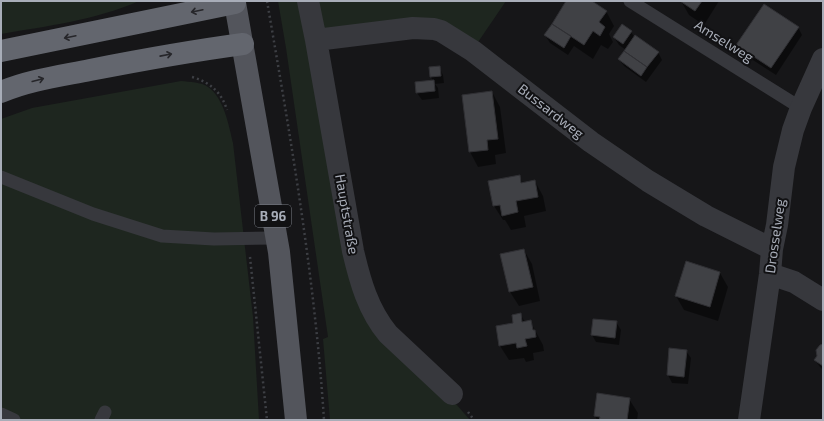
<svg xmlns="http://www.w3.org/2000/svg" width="824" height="421" font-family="'Exo 2',sans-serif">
<rect width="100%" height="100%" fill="#161618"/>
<path fill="#1e261f" d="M 1,1 L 139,1 C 96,20 47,26 1,34 Z
M 278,1 L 305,1 L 355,274 L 449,396 L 470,420 L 330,420 L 323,339 L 328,337 L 286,48 Z
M 312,1 L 506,1 L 474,48 L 450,32 L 319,37 Z
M 181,81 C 190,82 201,82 208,87 C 224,98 229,126 233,143 L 253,317 L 259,420 L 1,420 L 1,119 L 32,108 Z"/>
<path fill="#0007" d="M 568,1 L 590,1 L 606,11 L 614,26 L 609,34 L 613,42 L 608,49 L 601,45 L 593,59 L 574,46 L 568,55 L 550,43 L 545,35 Z
M 681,1 L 719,1 L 704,25 L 689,15 Z
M 798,27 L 802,35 L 776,75 L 742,53 L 738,45 Z
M 631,32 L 635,38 L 658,52 L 662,60 L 646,82 L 624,66 L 619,59 L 626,50 L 619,45 L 614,37 Z
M 439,67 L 443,75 L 444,83 L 435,84 L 438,88 L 439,98 L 422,100 L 417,93 L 433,81 L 431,77 Z
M 492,92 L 500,107 L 506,153 L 495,155 L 496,164 L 478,167 L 470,152 L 463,96 Z
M 519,176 L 523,183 L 535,181 L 543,196 L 546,211 L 524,216 L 526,227 L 511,230 L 505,220 L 503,220 L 494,206 L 490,181 Z
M 524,250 L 532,264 L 540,301 L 519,306 L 510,292 Z
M 720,273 L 728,287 L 718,321 L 684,310 L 676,296 Z
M 520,314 L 525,322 L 530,321 L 543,345 L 544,351 L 533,353 L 534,360 L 526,362 L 524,358 L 509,360 L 500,346 L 497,327 L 515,324 Z
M 616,322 L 621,330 L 619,345 L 596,342 L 592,335 Z
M 823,345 L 823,370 L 820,367 L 815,360 Z
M 670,349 L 686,351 L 691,358 L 688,384 L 672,383 L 668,375 Z
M 598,394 L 629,399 L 638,413 L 637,420 L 597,420 L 595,416 Z"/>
<path fill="#404145" stroke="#303034" d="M 566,1 L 592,1 L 607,11 L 599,22 L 605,27 L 600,36 L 593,31 L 584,45 L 552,24 Z
M 680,1 L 702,1 L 695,11 Z
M 764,4 L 799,27 L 771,68 L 736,45 Z
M 552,24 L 571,36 L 564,48 L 544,35 Z
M 622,24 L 632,31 L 623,44 L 613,37 Z
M 635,35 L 659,52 L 647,67 L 624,51 Z
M 624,51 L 647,67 L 641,76 L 618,59 Z
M 440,66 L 441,76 L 430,77 L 429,67 Z
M 434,80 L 435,91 L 416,93 L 415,82 Z
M 492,91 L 498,139 L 487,140 L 488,150 L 469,152 L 462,95 Z
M 520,175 L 521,183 L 535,180 L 538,197 L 516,201 L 518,212 L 502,216 L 500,205 L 493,206 L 488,181 Z
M 524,249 L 533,287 L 509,292 L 500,254 Z
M 686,261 L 720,272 L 710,307 L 675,296 Z
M 521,313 L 522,322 L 531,320 L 533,330 L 535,330 L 536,337 L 525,339 L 527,346 L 517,348 L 516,343 L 499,346 L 496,326 L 513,323 L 512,315 Z
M 593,319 L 617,321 L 615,338 L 591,335 Z
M 823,344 L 823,366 L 814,360 L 817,356 L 816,350 L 820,345 Z
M 669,348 L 687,350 L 684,377 L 667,375 Z
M 597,393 L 630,398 L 627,420 L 599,420 L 600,417 L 594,416 Z"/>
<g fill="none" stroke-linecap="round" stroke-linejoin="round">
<path stroke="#3d3f44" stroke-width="2.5" stroke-dasharray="2 3" stroke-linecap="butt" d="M 267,1 C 291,140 315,279 324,420
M 192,77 C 210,82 222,93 227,110
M 250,257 L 267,420
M 468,412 L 474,420"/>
<path stroke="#37383d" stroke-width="13" d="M 630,1 L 801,108
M 1,177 L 93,214 L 162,236 L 214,239 L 277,238
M 1,414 L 14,420
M 101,420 L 105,412"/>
<path stroke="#37383d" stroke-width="22" d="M 308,1 L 316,40 L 353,251 C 360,281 368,310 388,334 L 452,394
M 316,40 L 413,28 L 434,29 L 441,31 L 473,51 L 591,142 L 648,181 L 706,216 L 772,249
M 770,274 L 794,282 L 823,300
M 749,420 L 770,274 L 772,249 L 777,225 L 784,167 L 793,130 L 801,108 L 823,59"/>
<path stroke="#53555c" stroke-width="22" d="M 235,3 L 279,252 L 296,420"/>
<path stroke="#63666e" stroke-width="22" d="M 1,51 L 235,3
M 1,92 C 29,80 60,76 90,70 C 141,60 191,51 243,44"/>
</g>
<defs><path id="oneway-shaft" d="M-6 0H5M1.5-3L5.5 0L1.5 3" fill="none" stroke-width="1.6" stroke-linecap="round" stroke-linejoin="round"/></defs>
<g stroke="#26262a">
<use href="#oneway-shaft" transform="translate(197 11) rotate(168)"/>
<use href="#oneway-shaft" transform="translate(70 37) rotate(168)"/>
<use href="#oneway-shaft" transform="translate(166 55) rotate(-11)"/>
<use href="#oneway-shaft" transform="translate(38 80) rotate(-15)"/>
</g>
<g text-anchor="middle" stroke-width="4" stroke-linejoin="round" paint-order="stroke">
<rect fill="#111113" stroke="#7b7e86" stroke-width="1" x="255" y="205" width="36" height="22" rx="3"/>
<g font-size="13" font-weight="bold" fill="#a8adb8">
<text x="273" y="221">B 96</text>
</g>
<g font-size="14" fill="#a8adb8" stroke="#111113">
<text transform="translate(724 41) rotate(32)" y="5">Amselweg</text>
<text transform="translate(551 111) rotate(38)" y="5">Bussardweg</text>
<text transform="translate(347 214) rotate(80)" y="5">Hauptstraße</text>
<text transform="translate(775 236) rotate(-82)" y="5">Drosselweg</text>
</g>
</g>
<rect width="824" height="421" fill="none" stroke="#a8adb8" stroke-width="4"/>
</svg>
